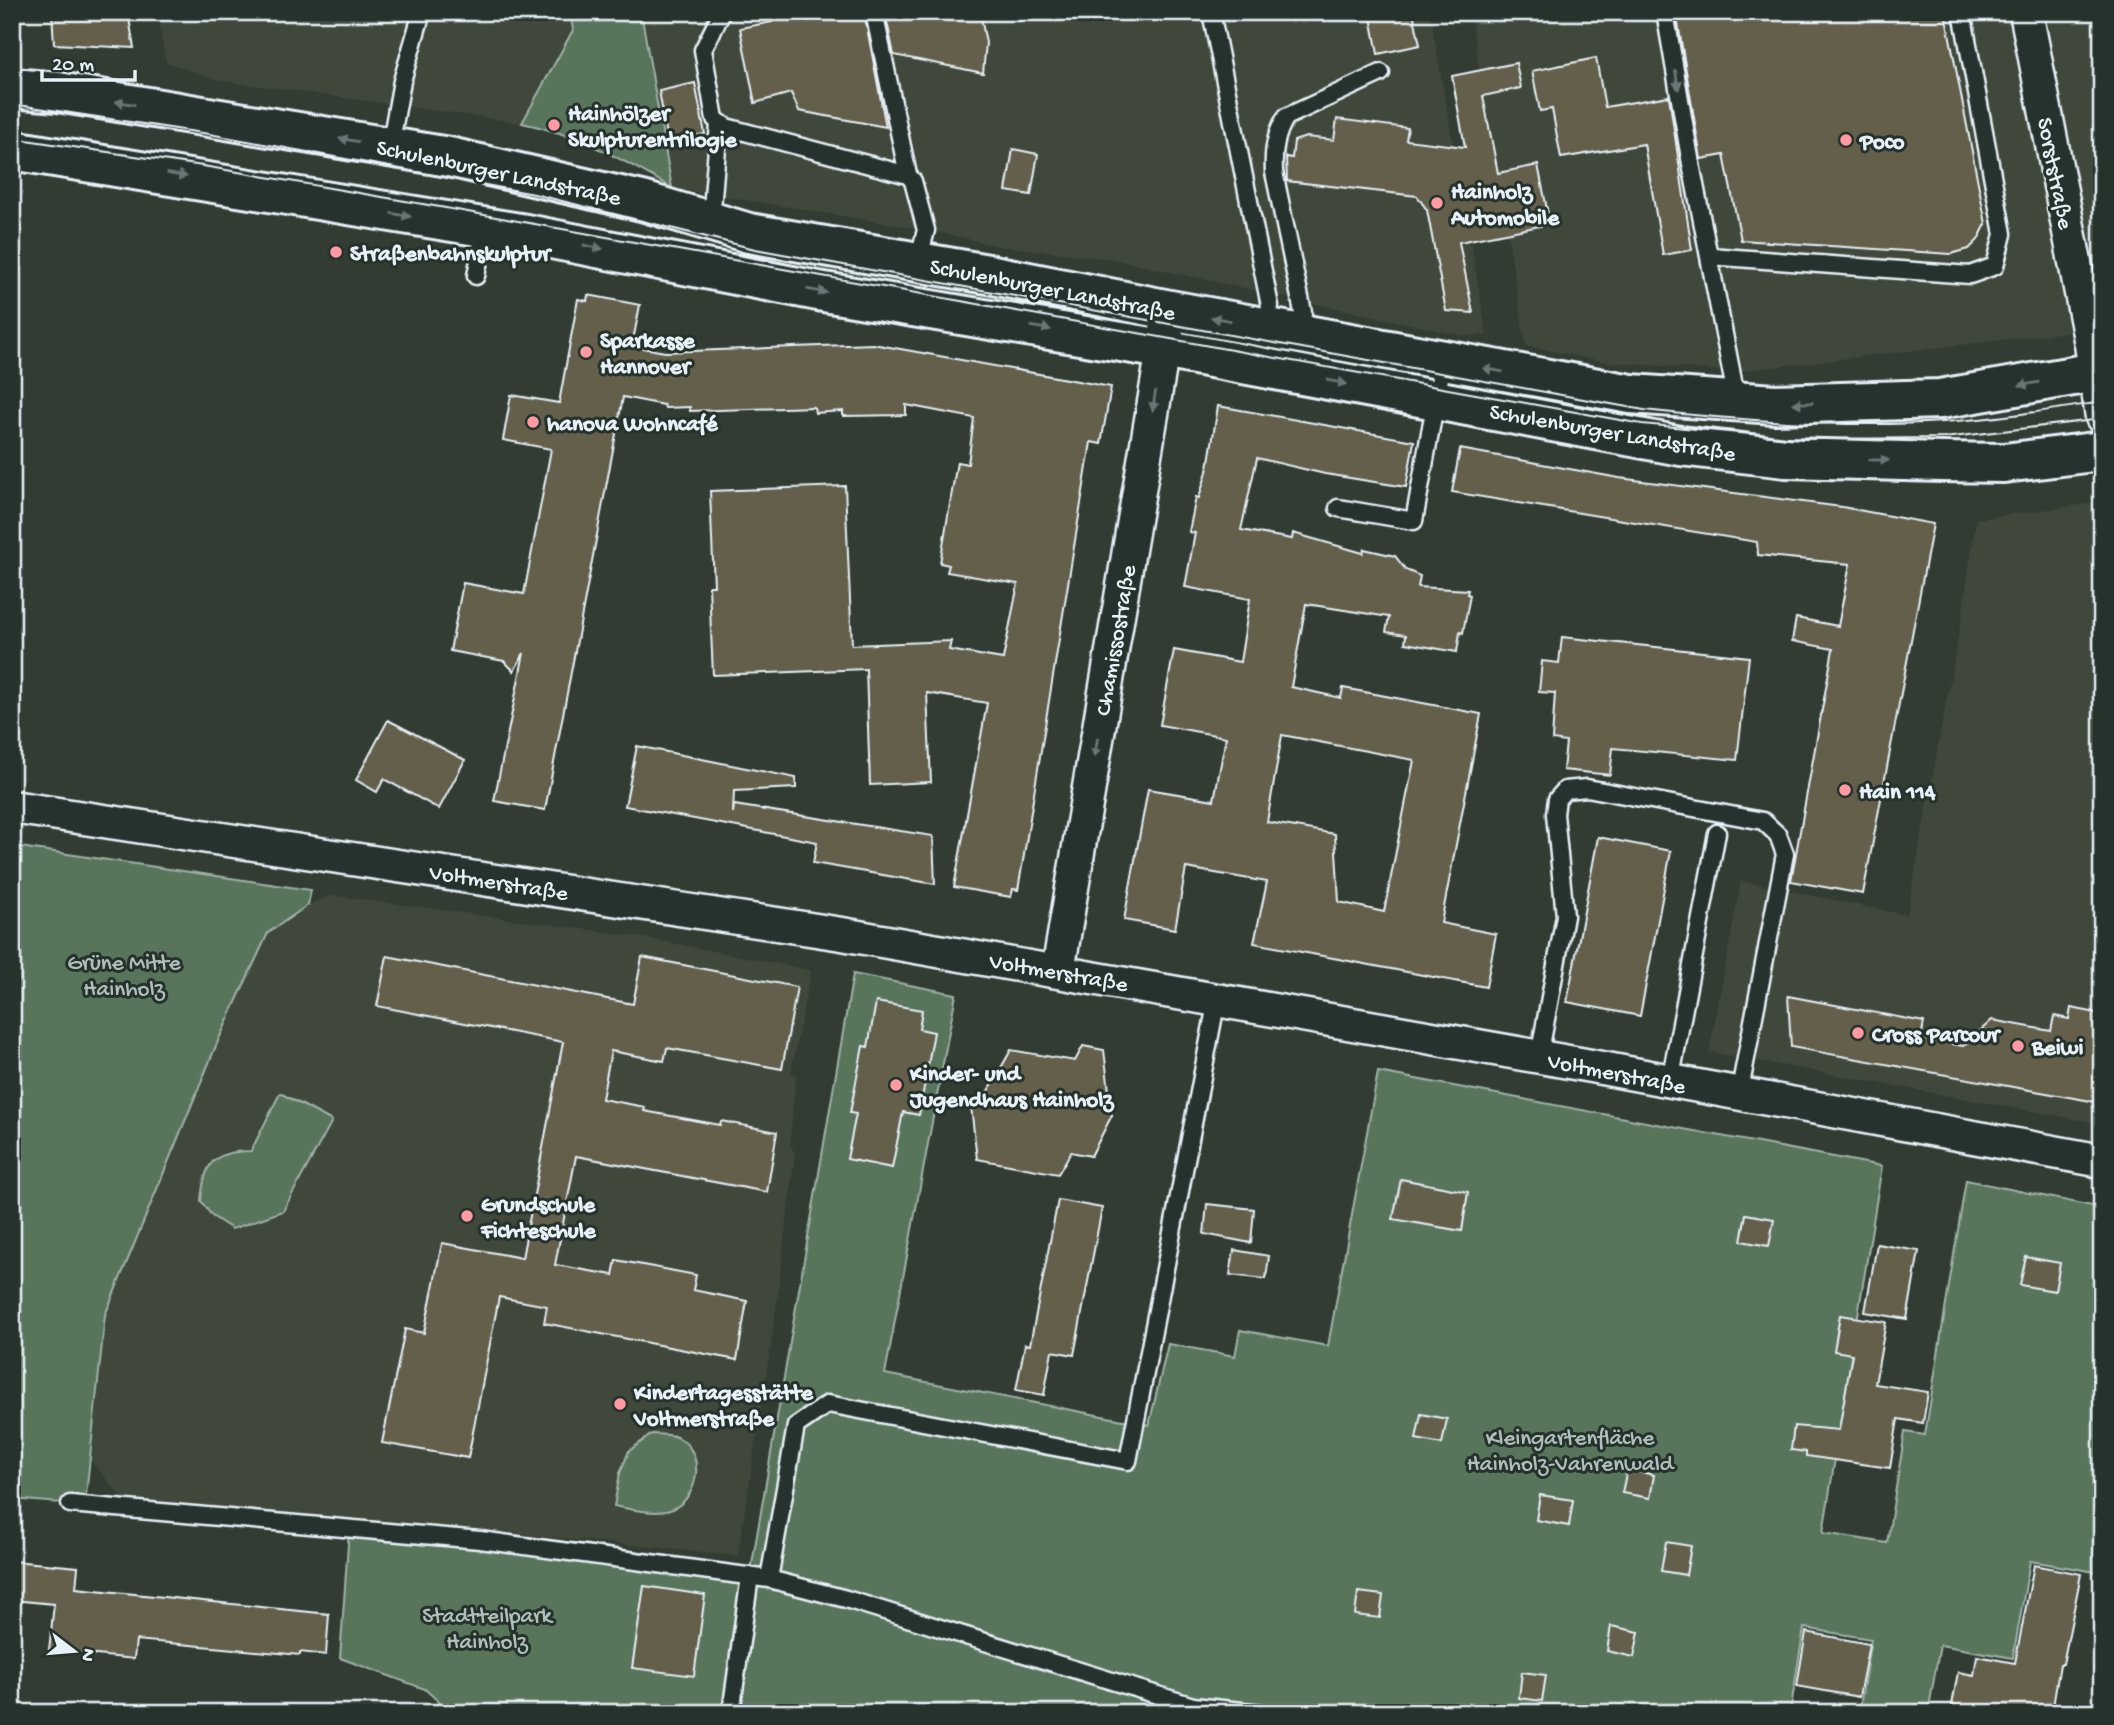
<svg xmlns="http://www.w3.org/2000/svg" width="2114" height="1725" font-family="'Gochi Hand',sans-serif">
<rect width="100%" height="100%" fill="#323c33"/>
<filter id="ink" filterUnits="userSpaceOnUse"><feTurbulence type="fractalNoise" baseFrequency=".0143" numOctaves="2"/><feDisplacementMap in="SourceGraphic" scale="14" xChannelSelector="R" yChannelSelector="G"/><feConvolveMatrix kernelMatrix="1 2 1 2 8 2 1 2 1" color-interpolation-filters="sRGB"/></filter>
<g filter="url(#ink)">
<path fill="#41463a" fill-rule="evenodd" d="M 156,12 L 569,12 L 573,30 L 522,123 L 217,80 L 166,62 Z
M 641,12 L 1430,12 L 1487,335 L 1463,336 L 1111,259 L 999,246 L 926,230 L 672,188 Z
M 1470,12 L 2102,12 L 2102,328 L 1733,372 L 1601,361 L 1526,346 Z
M 2102,502 L 2102,1124 L 1709,1052 L 1741,881 L 1907,915 L 1962,616 L 1976,519 Z
M 331,895 L 636,936 L 811,970 L 791,1073 L 796,1075 L 790,1142 L 795,1155 L 774,1325 L 738,1556 L 457,1528 L 349,1522 L 122,1498 L 90,1460 L 105,1315 L 218,1041 L 268,933 L 308,905 ZM 553,1283 L 744,1319 L 737,1359 L 737,1360 Z"/>
<path fill="#59755c" stroke="#a0b3aa" stroke-width="2" d="M 570,12 L 641,12 L 672,188 C 624,160 577,134 522,123 L 573,30 Z
M 20,847 L 311,890 L 308,905 L 268,933 L 218,1041 L 105,1315 L 85,1505 L 12,1499 L 12,849 Z
M 853,974 L 956,994 L 885,1374 L 1149,1425 L 1168,1344 L 1235,1356 L 1240,1330 L 1328,1346 L 1378,1072 L 1882,1166 L 1823,1533 L 1887,1543 L 1905,1432 L 1925,1435 L 1966,1180 L 2102,1208 L 2102,1298 L 2094,1341 L 2102,1343 L 2102,1573 L 2030,1561 L 2013,1658 L 1940,1645 L 1928,1713 L 1859,1713 L 1871,1639 L 1804,1628 L 1790,1713 L 451,1713 L 425,1689 L 340,1658 L 349,1529 L 750,1576 Z
M 280,1093 L 332,1121 L 283,1211 L 232,1229 L 212,1216 L 201,1201 C 204,1164 212,1151 251,1151 Z
M 652,1434 C 659,1435 667,1434 674,1436 C 708,1448 700,1500 670,1510 C 653,1515 631,1509 614,1506 L 620,1473 L 629,1451 Z"/>
<path fill="#635f4c" stroke="#e8f1f8" stroke-width="2" fill-rule="evenodd" d="M 52,12 L 128,12 L 134,48 L 54,44 Z
M 770,12 L 864,12 L 886,127 L 799,111 L 791,93 L 755,103 L 740,28 L 772,22 Z
M 885,12 L 980,12 L 986,43 L 983,73 L 894,55 Z
M 1370,12 L 1413,12 L 1420,45 L 1378,54 Z
M 1676,12 L 1945,12 L 1986,224 L 1978,240 L 1969,249 L 1951,254 L 1741,240 L 1724,155 L 1701,159 Z
M 1596,58 L 1605,107 L 1669,96 L 1692,250 L 1663,255 L 1644,144 L 1561,158 L 1552,109 L 1540,111 L 1532,71 Z
M 1516,63 L 1521,88 L 1483,96 L 1498,173 L 1538,165 L 1550,224 L 1459,242 L 1473,313 L 1446,311 L 1427,210 L 1417,196 L 1287,181 L 1286,157 L 1292,158 L 1294,141 L 1306,137 L 1334,140 L 1337,119 L 1408,128 L 1406,140 L 1465,147 L 1452,76 Z
M 695,83 L 705,134 L 668,141 L 659,91 Z
M 1013,149 L 1038,154 L 1031,195 L 1006,191 Z
M 588,295 L 640,305 L 632,346 L 665,352 L 873,344 L 1111,387 L 1101,444 L 1091,442 L 1024,855 L 1018,890 L 1013,889 L 1011,897 L 954,887 L 987,703 L 927,693 L 931,782 L 870,785 L 866,669 L 713,675 L 709,586 L 714,586 L 710,491 L 845,486 L 852,645 L 951,641 L 949,650 L 1003,659 L 1018,584 L 947,572 L 949,565 L 940,563 L 957,462 L 968,464 L 974,418 L 906,405 L 906,415 L 843,416 L 843,411 L 815,413 L 814,407 L 690,411 L 690,407 L 665,408 L 664,405 L 623,397 L 545,810 L 494,801 L 524,653 L 514,671 L 504,661 L 450,651 L 463,583 L 524,594 L 551,449 L 503,440 L 511,395 L 559,403 L 578,299 L 587,301 Z
M 1218,406 L 1414,441 L 1406,487 L 1325,474 L 1257,458 L 1241,530 L 1292,539 L 1293,533 L 1363,553 L 1364,549 L 1395,556 L 1406,570 L 1420,576 L 1418,587 L 1468,590 L 1467,594 L 1470,595 L 1463,633 L 1460,632 L 1457,652 L 1405,643 L 1406,635 L 1386,632 L 1389,617 L 1306,604 L 1291,687 L 1341,698 L 1343,688 L 1481,714 L 1441,923 L 1496,934 L 1486,987 L 1254,943 L 1267,882 L 1186,868 L 1175,929 L 1124,920 L 1148,789 L 1214,800 L 1226,737 L 1160,725 L 1174,650 L 1240,662 L 1250,599 L 1185,587 L 1195,533 L 1189,532 L 1196,497 L 1199,498 L 1208,468 ZM 1282,735 L 1414,760 L 1384,912 L 1339,902 L 1335,834 L 1267,822 Z
M 1460,449 L 1619,478 L 1842,507 L 1933,524 L 1863,894 L 1791,881 L 1833,649 L 1792,641 L 1796,618 L 1838,626 L 1850,564 L 1758,555 L 1757,542 L 1452,492 Z
M 1562,637 L 1749,657 L 1737,760 L 1613,748 L 1610,775 L 1563,770 L 1566,742 L 1552,740 L 1555,693 L 1539,692 L 1542,661 L 1559,663 Z
M 388,720 L 465,760 L 439,809 L 384,779 L 377,792 L 356,780 Z
M 637,746 L 796,778 L 796,788 L 734,791 L 733,813 L 734,805 L 933,836 L 935,884 L 813,863 L 817,842 L 625,806 Z
M 1598,837 L 1671,851 L 1640,1016 L 1567,1002 Z
M 387,956 L 633,1004 L 642,957 L 797,987 L 782,1069 L 667,1048 L 664,1061 L 611,1051 L 602,1099 L 645,1107 L 644,1111 L 720,1125 L 721,1121 L 777,1132 L 767,1192 L 576,1156 L 555,1265 L 613,1275 L 616,1260 L 696,1275 L 693,1290 L 747,1301 L 737,1360 L 544,1323 L 547,1306 L 499,1297 L 468,1458 L 382,1443 L 405,1329 L 424,1333 L 442,1243 L 522,1258 L 563,1042 L 377,1006 Z
M 1788,996 L 1924,1022 L 1921,1039 L 1963,1046 L 1992,1020 L 2051,1031 L 2054,1016 L 2069,1019 L 2071,1008 L 2102,1014 L 2102,1103 L 1791,1047 Z
M 876,1002 L 922,1010 L 919,1029 L 934,1032 L 919,1115 L 903,1112 L 892,1168 L 847,1159 L 856,1114 L 850,1113 L 863,1046 L 868,1047 Z
M 1083,1046 L 1104,1050 L 1112,1115 L 1091,1156 L 1071,1152 L 1058,1174 L 977,1159 L 971,1106 L 980,1105 L 1011,1050 L 1075,1061 Z
M 1401,1179 L 1468,1192 L 1462,1231 L 1393,1219 Z
M 1058,1200 L 1102,1208 L 1074,1355 L 1052,1351 L 1044,1395 L 1016,1390 L 1025,1344 L 1030,1345 Z
M 1207,1204 L 1254,1209 L 1251,1243 L 1204,1234 Z
M 1746,1214 L 1774,1219 L 1769,1246 L 1741,1241 Z
M 1877,1244 L 1919,1251 L 1907,1319 L 1865,1312 Z
M 1234,1250 L 1269,1256 L 1266,1279 L 1230,1275 Z
M 2026,1257 L 2060,1263 L 2055,1291 L 2020,1285 Z
M 1840,1315 L 1886,1322 L 1875,1384 L 1928,1392 L 1923,1423 L 1898,1419 L 1890,1468 L 1806,1456 L 1806,1452 L 1791,1450 L 1794,1426 L 1839,1430 L 1852,1354 L 1834,1351 Z
M 1421,1414 L 1447,1419 L 1442,1444 L 1416,1439 Z
M 1627,1469 L 1654,1475 L 1650,1498 L 1622,1493 Z
M 1540,1495 L 1573,1500 L 1569,1526 L 1536,1520 Z
M 1666,1542 L 1691,1546 L 1686,1575 L 1661,1571 Z
M 12,1561 L 78,1567 L 76,1588 L 329,1614 L 326,1655 L 300,1652 L 300,1655 L 136,1640 L 134,1659 L 49,1650 L 54,1604 L 12,1600 Z
M 2034,1565 L 2081,1574 L 2063,1664 L 2060,1664 L 2052,1713 L 1992,1713 L 1952,1705 L 1958,1672 L 1974,1675 L 1977,1656 L 2015,1663 Z
M 644,1586 L 705,1595 L 694,1676 L 632,1668 Z
M 1358,1592 L 1383,1595 L 1380,1618 L 1355,1615 Z
M 1611,1626 L 1639,1632 L 1634,1657 L 1607,1651 Z
M 1806,1632 L 1869,1644 L 1859,1697 L 1797,1686 Z
M 1522,1672 L 1546,1675 L 1542,1701 L 1519,1698 Z"/>
<g fill="none" stroke-linecap="round" stroke-linejoin="round">
<g stroke="#e8f1f8" stroke-width="21">
<path id="lane" d="M 722,12 L 703,50 L 715,119 L 726,127 L 908,175 L 913,181 L 926,230 L 918,263
M 874,12 L 908,175
M 1211,12 L 1270,306 L 1266,327
M 1665,12 L 1691,164 L 1737,401
M 390,147 L 402,81 L 422,12
M 711,221 L 719,124
M 1709,256 L 1970,275 L 1995,266 L 2003,234 L 1962,12
M 476,276 L 485,229
M 1299,336 L 1303,312 L 1274,172 C 1273,151 1275,135 1286,117 L 1381,73
M 1338,508 L 1414,521 L 1443,361
M 1539,1057 L 1565,916 L 1555,814 L 1557,799 L 1565,790 L 1587,788 L 1763,821 L 1778,835 L 1785,854 L 1739,1095
M 1670,1082 L 1717,833
M 70,1504 L 480,1540 L 769,1579 L 846,1599 L 1193,1706 L 1262,1713
M 769,1579 L 796,1426 L 828,1404 L 1128,1461 L 1217,999
M 731,1713 L 750,1576"/>
</g>
<g stroke="#e8f1f8" stroke-width="37">
<path id="street" d="M 2026,12 L 2091,344 L 2102,417
M 12,807 L 842,934 L 1580,1064 L 2102,1161
M 1058,971 L 1167,325"/>
</g>
<g stroke="#e8f1f8" stroke-width="44">
<path id="secondary" d="M 12,88 L 58,92 L 449,157 L 642,201 L 749,233 L 988,274 L 1170,310 L 1631,394 L 1775,404 L 1940,399 L 2102,371
M 12,150 L 526,234 L 818,291 L 1163,349 L 1681,446 L 1786,458 L 1942,462 L 2004,463 L 2102,451"/>
</g>
<use href="#lane" stroke="#26332d" stroke-width="16"/>
<use href="#street" stroke="#26332d" stroke-width="32"/>
<use href="#secondary" stroke="#26332d" stroke-width="38"/>
<path stroke="#e8f1f8" stroke-width="2" d="M 12,104 L 209,134 L 395,168 L 534,194 L 755,249 L 1644,410 C 1743,421 1843,428 1943,422 C 1995,419 2050,410 2102,402
M 12,138 L 203,166 L 440,207 L 1642,424 L 1803,439 L 1944,438 L 2102,419"/>
</g>
<defs><path id="oneway-solid" d="M-6-.8H1V-3.2L6.5 0L1 3.2V.8H-6Z" transform="scale(1.75)"/></defs>
<g fill="#6a7674">
<use href="#oneway-solid" transform="translate(1677 80) rotate(81)"/>
<use href="#oneway-solid" transform="translate(125 103) rotate(-171)"/>
<use href="#oneway-solid" transform="translate(349 140) rotate(-170)"/>
<use href="#oneway-solid" transform="translate(177 175) rotate(9)"/>
<use href="#oneway-solid" transform="translate(401 215) rotate(10)"/>
<use href="#oneway-solid" transform="translate(593 247) rotate(11)"/>
<use href="#oneway-solid" transform="translate(817 291) rotate(10)"/>
<use href="#oneway-solid" transform="translate(1221 319) rotate(-170)"/>
<use href="#oneway-solid" transform="translate(1041 328) rotate(10)"/>
<use href="#oneway-solid" transform="translate(1493 370) rotate(-170)"/>
<use href="#oneway-solid" transform="translate(1337 382) rotate(11)"/>
<use href="#oneway-solid" transform="translate(2029 384) rotate(170)"/>
<use href="#oneway-solid" transform="translate(1154 401) rotate(99)"/>
<use href="#oneway-solid" transform="translate(1803 403) rotate(178)"/>
<use href="#oneway-solid" transform="translate(1879 460) rotate(1)"/>
<use href="#oneway-solid" transform="translate(1096 747) rotate(100)"/>
</g>
</g>
<g fill="#ff9aa2" stroke="#26332d" stroke-width="2.5">
<circle cx="554" cy="125" r="7"/>
<circle cx="1846" cy="140" r="7"/>
<circle cx="1437" cy="203" r="7"/>
<circle cx="336" cy="252" r="7"/>
<circle cx="586" cy="352" r="7"/>
<circle cx="533" cy="422" r="7"/>
<circle cx="1845" cy="790" r="7"/>
<circle cx="1858" cy="1033" r="7"/>
<circle cx="2018" cy="1046" r="7"/>
<circle cx="896" cy="1085" r="7"/>
<circle cx="467" cy="1216" r="7"/>
<circle cx="620" cy="1404" r="7"/>
</g>
<g text-anchor="middle" stroke-width="6" stroke-linejoin="round" paint-order="stroke">
<g font-size="23" font-weight="bold" fill="#e8f1f8" stroke="#26332d" text-anchor="start">
<text x="568" y="120">Hainhölzer<tspan x="568" dy="26">Skulpturentrilogie</tspan></text>
<text x="1860" y="148">Poco</text>
<text x="1451" y="198">Hainholz<tspan x="1451" dy="26">Automobile</tspan></text>
<text x="350" y="260">Straßenbahnskulptur</text>
<text x="600" y="347">Sparkasse<tspan x="600" dy="26">Hannover</tspan></text>
<text x="547" y="430">hanova Wohncafé</text>
<text x="1859" y="798">Hain 114</text>
<text x="1872" y="1041">Cross Parcour</text>
<text x="2032" y="1054">Beiwi</text>
<text x="910" y="1080">Kinder- und<tspan x="910" dy="26">Jugendhaus Hainholz</tspan></text>
<text x="481" y="1211">Grundschule<tspan x="481" dy="26">Fichteschule</tspan></text>
<text x="634" y="1399">Kindertagesstätte<tspan x="634" dy="26">Voltmerstraße</tspan></text>
</g>
<g font-size="23" fill="#e8f1f8" stroke="#26332d">
<text transform="translate(499 171) rotate(12)" y="8">Schulenburger Landstraße</text>
<text transform="translate(2057 173) rotate(79)" y="8">Sorststraße</text>
<text transform="translate(1053 288) rotate(11)" y="8">Schulenburger Landstraße</text>
<text transform="translate(1613 431) rotate(10)" y="8">Schulenburger Landstraße</text>
<text transform="translate(1114 640) rotate(-80)" y="8">Chamissostraße</text>
<text transform="translate(499 881) rotate(9)" y="8">Voltmerstraße</text>
<text transform="translate(1059 971) rotate(10)" y="8">Voltmerstraße</text>
<text transform="translate(1617 1072) rotate(11)" y="8">Voltmerstraße</text>
</g>
<g font-size="23" fill="#afbfba" stroke="#26332d">
<text x="124" y="969">Grüne Mitte<tspan x="124" dy="26">Hainholz</tspan></text>
<text x="1570" y="1444">Kleingartenfläche<tspan x="1570" dy="26">Hainholz-Vahrenwald</tspan></text>
<text x="487" y="1622">Stadtteilpark<tspan x="487" dy="26">Hainholz</tspan></text>
</g>
</g>
<rect width="2114" height="1725" fill="none" stroke="#26332d" stroke-width="42"/>
<rect x="21" y="21" width="2072" height="1683" fill="none" stroke="#e8f1f8" stroke-width="2.5" filter="url(#ink)"/>
<g transform="translate(74 1651) rotate(106)" stroke="#26332d" stroke-width="5" paint-order="stroke">
<path d="M0-5L12 26L0 18L-12 26Z" fill="#e8f1f8"/>
<text y="-10" font-size="19" font-weight="bold" text-anchor="middle" fill="#e8f1f8">N</text>
</g>
<path d="M42 70v10h93v-10" fill="none" stroke="#e8f1f8" stroke-width="3.5"/>
<text x="52" y="70" font-size="21" fill="#e8f1f8" stroke="#26332d" stroke-width="5" paint-order="stroke">20 m</text>
</svg>
